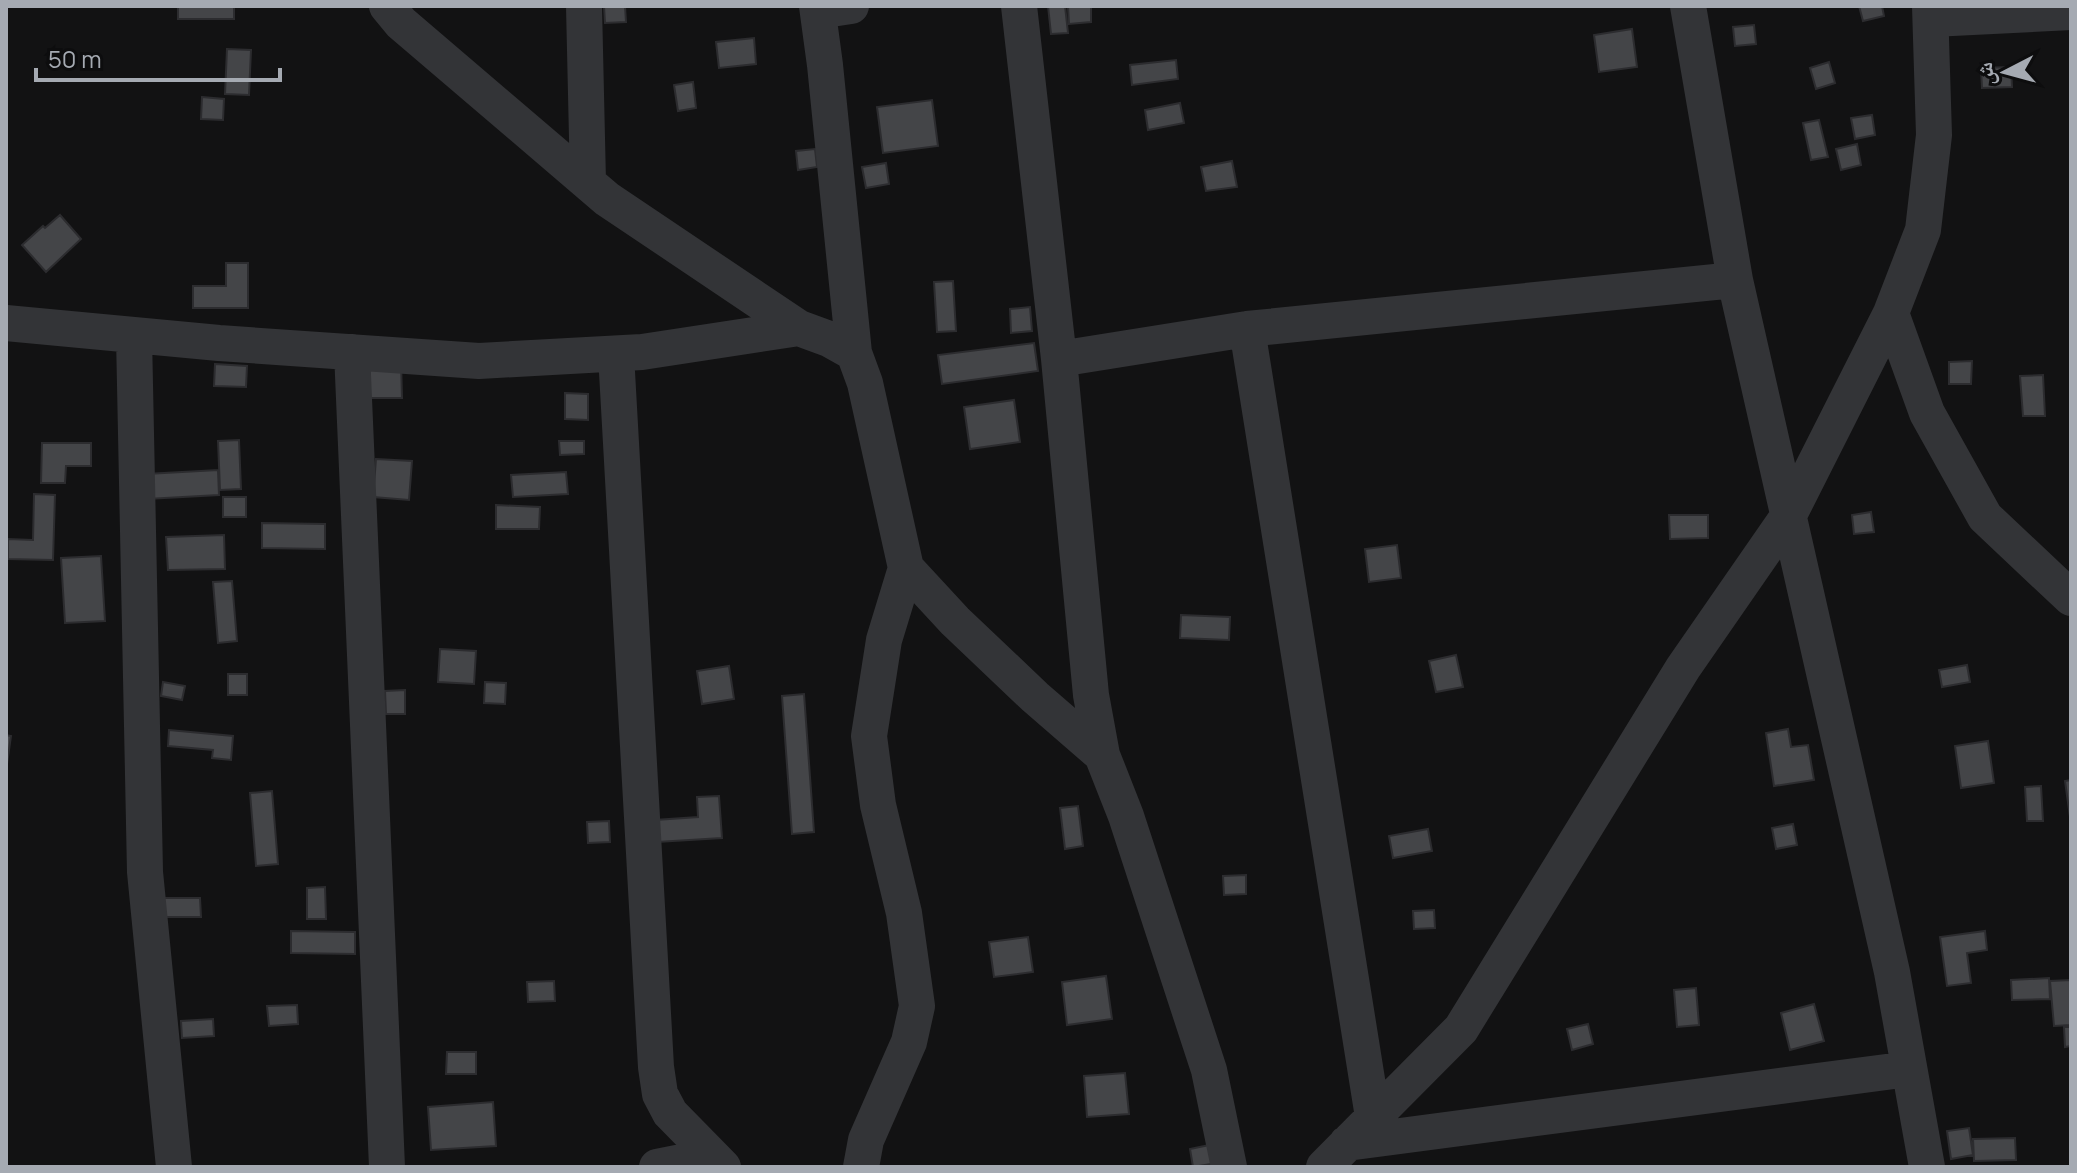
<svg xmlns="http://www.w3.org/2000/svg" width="2077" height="1173" font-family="Manrope,'Noto Naskh Arabic',sans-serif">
<rect width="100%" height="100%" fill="#121213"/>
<path fill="#444548" stroke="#2c2c2f" stroke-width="2" d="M 178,6 L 234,6 L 234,19 L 178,19 Z
M 604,6 L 625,6 L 626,22 L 605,23 Z
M 1048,6 L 1065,6 L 1068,33 L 1051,34 Z
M 1068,6 L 1091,6 L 1091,22 L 1069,24 Z
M 1859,6 L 1882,6 L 1884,16 L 1863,21 Z
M 1754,25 L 1756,44 L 1735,46 L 1733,27 Z
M 1632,29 L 1637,67 L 1599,72 L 1594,35 Z
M 754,38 L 756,64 L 719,68 L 716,42 Z
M 227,49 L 251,50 L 249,95 L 225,94 Z
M 1176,60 L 1178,79 L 1132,85 L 1130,65 Z
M 1829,62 L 1835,83 L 1816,89 L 1810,68 Z
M 2011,67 L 2012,87 L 1982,88 L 1981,68 Z
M 693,82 L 696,108 L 678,111 L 674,85 Z
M 202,97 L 224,99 L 223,120 L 201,119 Z
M 932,100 L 938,146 L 883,153 L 877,107 Z
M 1180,103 L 1184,123 L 1148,130 L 1145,110 Z
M 1872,115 L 1875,135 L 1855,139 L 1851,118 Z
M 1819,120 L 1828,157 L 1811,160 L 1803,123 Z
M 1857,144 L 1861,165 L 1841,170 L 1836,149 Z
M 815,149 L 817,167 L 798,170 L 796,151 Z
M 1232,161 L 1237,187 L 1206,191 L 1201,167 Z
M 886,163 L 889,184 L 866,188 L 862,167 Z
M 60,215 L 81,239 L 46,272 L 22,245 L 43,226 L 45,228 Z
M 226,263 L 248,263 L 248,308 L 193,308 L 193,286 L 226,286 Z
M 953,281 L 956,331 L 937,332 L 934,282 Z
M 1030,307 L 1032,331 L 1011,333 L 1010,309 Z
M 1034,343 L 1038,371 L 942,384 L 938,355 Z
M 401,361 L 402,398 L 370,398 L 369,362 Z
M 1972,361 L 1971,384 L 1949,384 L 1949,362 Z
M 215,364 L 247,366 L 246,387 L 214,386 Z
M 2043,375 L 2045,416 L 2023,416 L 2020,376 Z
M 565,393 L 588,394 L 588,420 L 565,419 Z
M 1014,400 L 1020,442 L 970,449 L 964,407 Z
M 239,440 L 241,489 L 220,490 L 218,441 Z
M 559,441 L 584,441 L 584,454 L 560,455 Z
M 42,443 L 91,443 L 91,466 L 66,466 L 65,483 L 41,483 Z
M 376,459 L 412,461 L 409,500 L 373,497 Z
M 218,470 L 219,495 L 147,499 L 146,474 Z
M 566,472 L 568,494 L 513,497 L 511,475 Z
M 34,494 L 55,495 L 53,560 L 8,559 L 8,539 L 33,540 Z
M 223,497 L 246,497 L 246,517 L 223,517 Z
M 496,505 L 540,507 L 539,529 L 496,529 Z
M 1871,512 L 1874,532 L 1854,534 L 1852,515 Z
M 1669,515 L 1708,515 L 1708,538 L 1670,539 Z
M 262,523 L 325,524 L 325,549 L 262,548 Z
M 224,535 L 225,569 L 168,570 L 166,537 Z
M 1397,545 L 1401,578 L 1369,582 L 1365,549 Z
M 101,556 L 105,621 L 65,623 L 61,558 Z
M 232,581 L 237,641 L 218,643 L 213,582 Z
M 1181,615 L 1230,617 L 1229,640 L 1180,638 Z
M 440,649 L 476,651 L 474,684 L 438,682 Z
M 1456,655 L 1463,687 L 1436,692 L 1429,661 Z
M 1967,665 L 1970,682 L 1942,687 L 1939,670 Z
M 729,666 L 734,699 L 702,704 L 697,671 Z
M 228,674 L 247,674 L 247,695 L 228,695 Z
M 163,682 L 185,686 L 182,700 L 161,696 Z
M 485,682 L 506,683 L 505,704 L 484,703 Z
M 405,690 L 405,714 L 386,714 L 385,691 Z
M 804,694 L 814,832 L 792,834 L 782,696 Z
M 1788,729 L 1791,747 L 1808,745 L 1814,780 L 1774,786 L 1766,733 Z
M 169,730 L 233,736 L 231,760 L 212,758 L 213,750 L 168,746 Z
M 6,735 L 11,736 L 6,771 Z
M 1988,741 L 1994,783 L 1961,788 L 1955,746 Z
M 2071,780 L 2071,817 L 2070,817 L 2065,781 Z
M 2041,786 L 2043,821 L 2027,821 L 2025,787 Z
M 272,791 L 278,864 L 256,866 L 250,793 Z
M 719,796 L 722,838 L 657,842 L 655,820 L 698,817 L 697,797 Z
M 1078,806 L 1083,846 L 1065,849 L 1060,808 Z
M 609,821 L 610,842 L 588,843 L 587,822 Z
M 1793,824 L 1797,845 L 1776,849 L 1772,828 Z
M 1428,829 L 1432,851 L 1393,858 L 1389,836 Z
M 1246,875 L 1246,894 L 1224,895 L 1223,876 Z
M 325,887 L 326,919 L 307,919 L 307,888 Z
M 163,898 L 200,898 L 201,917 L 163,917 Z
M 1434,910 L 1435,928 L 1414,929 L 1413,911 Z
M 291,931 L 355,932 L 355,954 L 291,953 Z
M 1985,931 L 1987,950 L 1967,953 L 1971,983 L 1947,986 L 1940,937 Z
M 1028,937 L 1033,972 L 994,977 L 989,942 Z
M 1106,976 L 1112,1019 L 1067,1025 L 1062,982 Z
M 2049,978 L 2050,999 L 2012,1000 L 2011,980 Z
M 2071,980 L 2071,1025 L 2054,1026 L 2050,981 Z
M 554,981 L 555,1001 L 528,1002 L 527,982 Z
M 1696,988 L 1699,1025 L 1677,1027 L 1674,990 Z
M 1814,1004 L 1824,1041 L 1790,1050 L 1781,1013 Z
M 297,1005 L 298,1024 L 269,1026 L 267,1006 Z
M 213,1019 L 214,1036 L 182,1038 L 181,1021 Z
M 1588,1024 L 1593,1044 L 1572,1050 L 1567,1029 Z
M 2064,1027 L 2071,1027 L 2071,1046 L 2065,1047 Z
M 447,1052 L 476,1052 L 476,1074 L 446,1074 Z
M 1125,1073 L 1129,1114 L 1087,1117 L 1084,1076 Z
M 493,1102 L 496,1146 L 431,1150 L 428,1107 Z
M 1969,1128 L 1973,1155 L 1951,1159 L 1947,1131 Z
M 2015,1138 L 2016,1160 L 1974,1161 L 1973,1139 Z
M 1214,1144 L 1217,1163 L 1193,1167 L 1190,1149 Z"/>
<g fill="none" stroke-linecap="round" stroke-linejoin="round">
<path stroke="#333437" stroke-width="36" d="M 387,6 L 401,23 L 607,199 L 799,328 L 829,339 L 854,353 L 865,383 L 906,568 L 955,621 L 1035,697 L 1102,755
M 584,6 L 588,182
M 817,6 L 825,65 L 854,353
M 1019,6 L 1059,359 L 1091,695 L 1102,755 L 1126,816 L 1209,1070 L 1229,1167
M 1688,6 L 1735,280 L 1892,972 L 1927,1167
M 818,11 L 851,6
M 1932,19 L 2071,12
M 1891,313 L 1927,413 L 1985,517 L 2071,598
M 6,323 L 219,343 L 479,361 L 642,352 L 799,328
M 1247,329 L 1373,1117
M 134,336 L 145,872 L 174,1167
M 352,352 L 387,1167
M 616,354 L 656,1067 L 660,1094 L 670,1113 L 723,1167
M 1059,359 L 1247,329 L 1735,280
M 1347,1143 L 1909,1069
M 657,1167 L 712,1156
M 861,1167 L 866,1140 L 909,1042 L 917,1006 L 904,913 L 878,805 L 869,736 L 884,640 L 906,568
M 1324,1167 L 1461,1029 L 1683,668 L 1789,515 L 1891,313 L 1923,230 L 1934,135 L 1930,6"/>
</g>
<rect width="2077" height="1173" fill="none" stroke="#a5aab2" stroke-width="16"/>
<g transform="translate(2005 72) rotate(264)" stroke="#0d0d0e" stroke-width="6" paint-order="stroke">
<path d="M0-6L14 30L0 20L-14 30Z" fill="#a5aab2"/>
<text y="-12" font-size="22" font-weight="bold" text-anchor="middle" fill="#a5aab2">ش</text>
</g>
<path d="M36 68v12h244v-12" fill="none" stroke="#a5aab2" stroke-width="4"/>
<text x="48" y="68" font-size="24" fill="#a5aab2" stroke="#0d0d0e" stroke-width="6" paint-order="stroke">50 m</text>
</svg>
